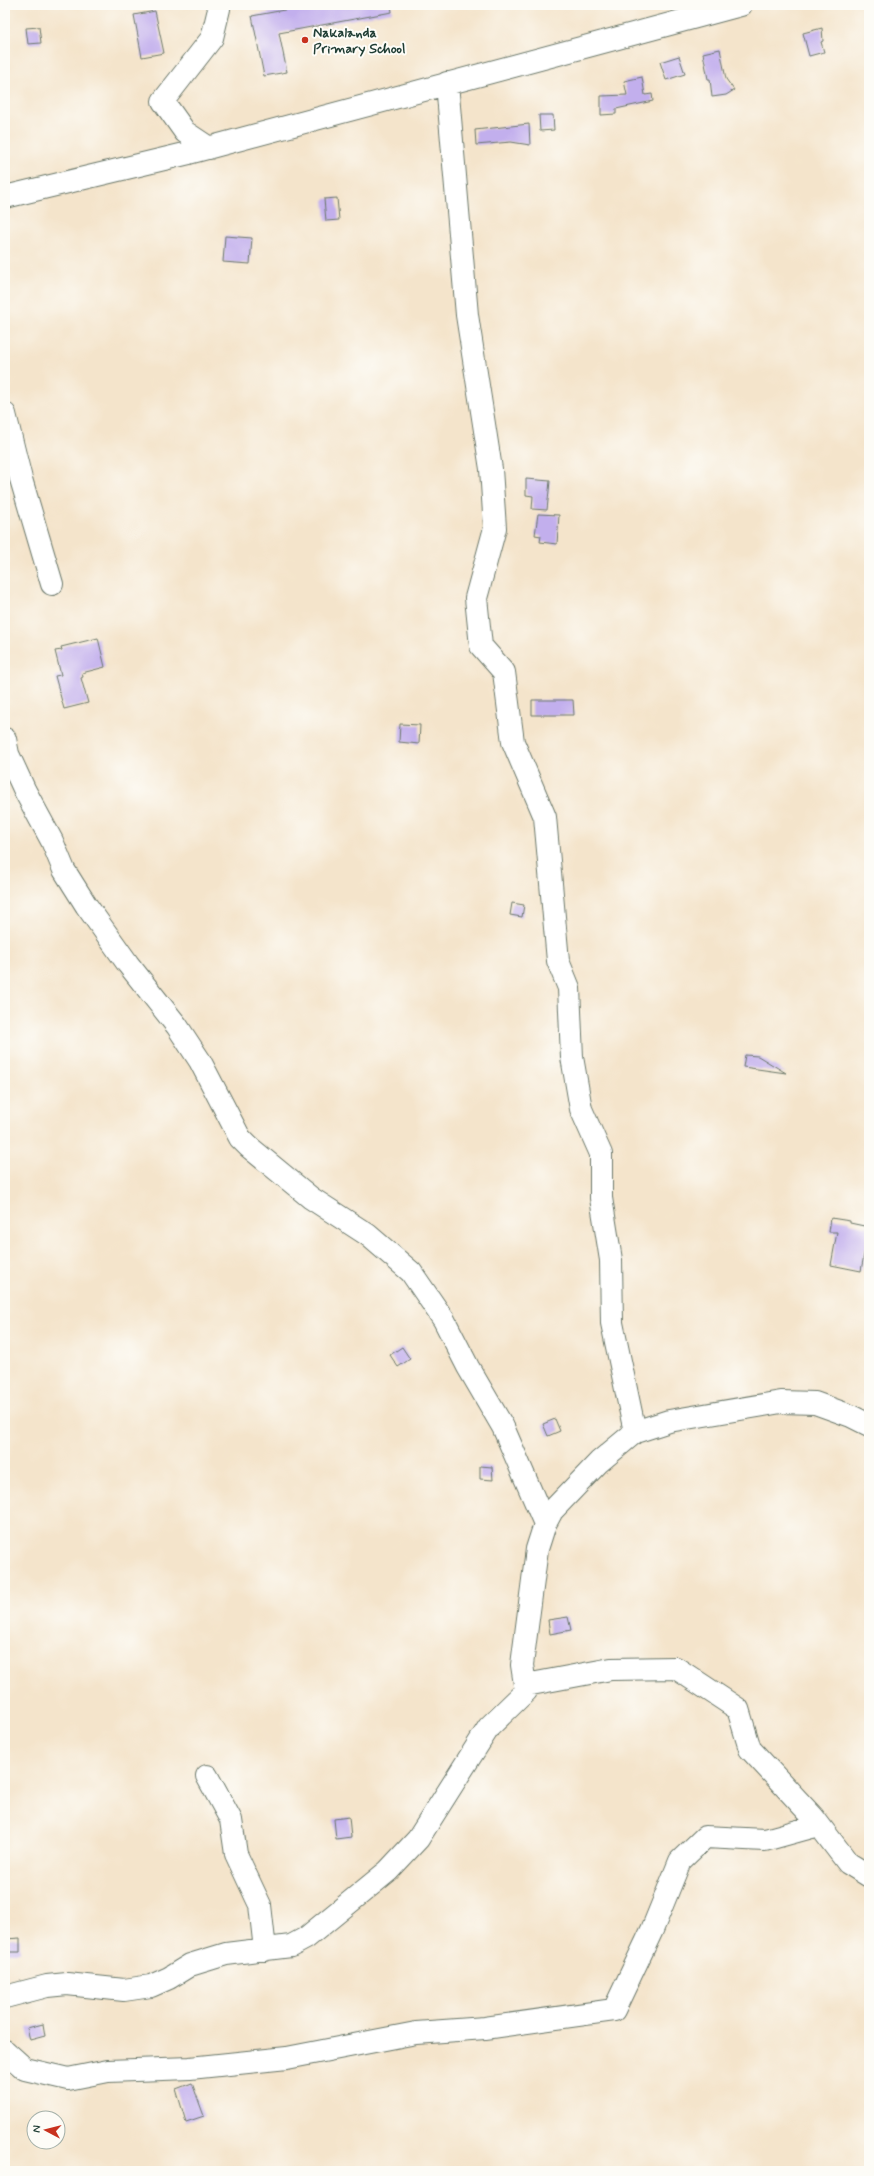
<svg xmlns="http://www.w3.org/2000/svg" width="874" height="2176" font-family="Mynerve,sans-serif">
<rect width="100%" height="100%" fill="#fdfcf7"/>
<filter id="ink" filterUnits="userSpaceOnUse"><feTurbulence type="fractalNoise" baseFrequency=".025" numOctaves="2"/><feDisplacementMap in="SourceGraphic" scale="8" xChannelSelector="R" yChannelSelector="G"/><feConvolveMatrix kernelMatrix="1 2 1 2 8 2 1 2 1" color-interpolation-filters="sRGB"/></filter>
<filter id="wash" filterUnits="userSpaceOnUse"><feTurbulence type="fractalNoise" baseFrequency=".012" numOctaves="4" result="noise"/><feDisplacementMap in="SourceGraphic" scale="16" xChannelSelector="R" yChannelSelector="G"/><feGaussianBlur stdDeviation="0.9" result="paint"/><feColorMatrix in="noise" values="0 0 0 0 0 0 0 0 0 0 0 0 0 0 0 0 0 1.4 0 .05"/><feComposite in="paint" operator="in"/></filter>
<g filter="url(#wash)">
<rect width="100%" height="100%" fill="#f4e4cb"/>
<g id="blocks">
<path fill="#c2afed" d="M 311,5 L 391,5 L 392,12 L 279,33 L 287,72 L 264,76 L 252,16 Z
M 155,11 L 164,53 L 142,57 L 134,15 Z
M 39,27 L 41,43 L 28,44 L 26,28 Z
M 822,28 L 823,41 L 821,42 L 824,52 L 809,56 L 803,33 Z
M 720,49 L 726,79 L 734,90 L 726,95 L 712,97 L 710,79 L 708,79 L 703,53 Z
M 679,56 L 685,74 L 666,80 L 660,62 Z
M 642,77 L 645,95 L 652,94 L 653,101 L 616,109 L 616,114 L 601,115 L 601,96 L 627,95 L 624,81 Z
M 539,115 L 553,115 L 554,130 L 540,131 Z
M 529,124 L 530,145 L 511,142 L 476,145 L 475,130 Z
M 337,198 L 339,220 L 326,221 L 324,199 Z
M 225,236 L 252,238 L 250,264 L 223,262 Z
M 526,479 L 550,481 L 547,510 L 532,509 L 533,496 L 526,495 Z
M 538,514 L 559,515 L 557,544 L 540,542 L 541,536 L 535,535 Z
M 98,638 L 105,667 L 82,673 L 83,677 L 81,678 L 88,703 L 64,709 L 55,676 L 61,675 L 55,651 L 62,650 L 61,647 Z
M 532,700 L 573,700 L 574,715 L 532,715 Z
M 400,724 L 420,725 L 419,744 L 399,742 Z
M 512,903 L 524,905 L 522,917 L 510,915 Z
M 745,1055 L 758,1056 L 786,1073 L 743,1067 Z
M 831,1218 L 850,1221 L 850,1223 L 869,1227 L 861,1271 L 831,1265 L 837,1232 L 829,1232 Z
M 402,1347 L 410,1359 L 398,1367 L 390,1355 Z
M 555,1419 L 560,1431 L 548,1436 L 543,1424 Z
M 480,1466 L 492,1467 L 493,1480 L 480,1479 Z
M 568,1617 L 571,1630 L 550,1634 L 548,1620 Z
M 349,1817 L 351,1837 L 336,1839 L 334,1819 Z
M 20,1938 L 20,1952 L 5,1952 L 5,1939 Z
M 43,2024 L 45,2036 L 30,2040 L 27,2028 Z
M 192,2083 L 204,2116 L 186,2122 L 176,2089 Z"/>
</g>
</g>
<g filter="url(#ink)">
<use href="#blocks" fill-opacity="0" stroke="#6a7769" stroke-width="1"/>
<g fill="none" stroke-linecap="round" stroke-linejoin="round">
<g stroke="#6a7769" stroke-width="24">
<path id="minor" d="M 447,83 L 467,315 L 491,469 L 495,528 L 476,598 L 481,646 L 504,672 L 513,742 L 545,817 L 558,961 L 569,988 L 572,1057 L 581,1109 L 601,1154 L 601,1198 L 611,1260 L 612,1323 L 635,1432
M 209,148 L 185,132 L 163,101 L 212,38 L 219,9 L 218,5
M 5,197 L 189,153 L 741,5
M 5,414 L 21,479 L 52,584
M 5,739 L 8,754 L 25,791 L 52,841 L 64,870 L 86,905 L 128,964 L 177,1026 L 200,1061 L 240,1138 L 249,1147 L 311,1198 L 368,1235 L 411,1272 L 444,1320 L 468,1367 L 503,1427 L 545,1524
M 526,1685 L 611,1669 L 676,1668 L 738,1709 L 750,1749 L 813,1817 L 848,1863 L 869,1876
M 207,1776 L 231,1820 L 236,1854 L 260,1905 L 265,1950
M 5,1997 L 47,1986 L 67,1984 L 124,1990 L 151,1986 L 169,1978 L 190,1965 L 226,1954 L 291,1946 L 306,1938 L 388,1871 L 418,1839 L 489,1727 L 526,1691 L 522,1665 L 537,1549 L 545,1524 L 552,1511 L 599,1462 L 635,1432 L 669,1421 L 781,1402 L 815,1403 L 851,1416 L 869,1425
M 5,2051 L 25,2069 L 68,2079 L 108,2071 L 190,2068 L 287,2058 L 416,2033 L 485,2028 L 614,2010 L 652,1930 L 680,1861 L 705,1837 L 765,1840 L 812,1827 L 813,1817"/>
</g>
<use href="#minor" stroke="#fff" stroke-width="22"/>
</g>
</g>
<circle fill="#c8321e" stroke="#fdfcf7" stroke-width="1.5" cx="305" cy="40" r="4"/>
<g text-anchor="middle" stroke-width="4" stroke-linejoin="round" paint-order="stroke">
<g font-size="14" font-weight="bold" fill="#1f3d34" stroke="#fdfcf7" text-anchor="start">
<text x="313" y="37">Nakalanda<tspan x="313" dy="16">Primary School</tspan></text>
</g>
</g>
<rect width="874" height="2176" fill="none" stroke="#fdfcf7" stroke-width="20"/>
<g transform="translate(46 2130) rotate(277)"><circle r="19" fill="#fdfcf7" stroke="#a4b0a9"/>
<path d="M0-3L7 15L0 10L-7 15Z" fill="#c8321e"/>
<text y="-6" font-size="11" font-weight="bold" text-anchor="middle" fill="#1f3d34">N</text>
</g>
</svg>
